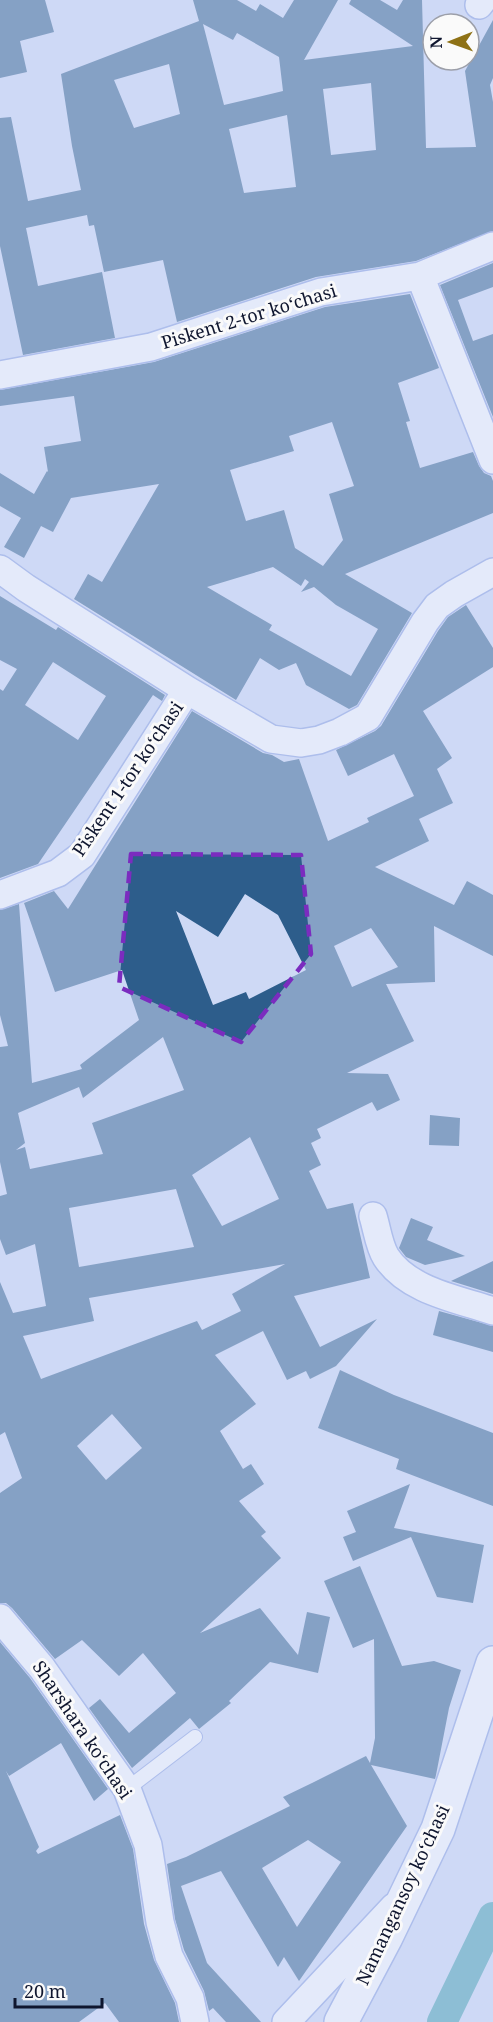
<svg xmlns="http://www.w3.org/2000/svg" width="493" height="2022" font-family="'Noto Serif',serif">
<rect width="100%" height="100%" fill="#ced9f5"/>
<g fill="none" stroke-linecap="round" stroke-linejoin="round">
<path stroke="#3e9ead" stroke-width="30" d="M 442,2022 L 493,1917"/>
</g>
<path fill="#2d5d8b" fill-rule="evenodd" d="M 0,0 L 45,0 L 54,32 L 20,41 L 27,72 L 0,78 Z
M 193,0 L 237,0 L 256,11 L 260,4 L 283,18 L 294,0 L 338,0 L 304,60 L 413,46 L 349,4 L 351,0 L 380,0 L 397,10 L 403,0 L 422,0 L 426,148 L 476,147 L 465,71 L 493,20 L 493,78 L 490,85 L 493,102 L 493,231 L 416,261 L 316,277 L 177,322 L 163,260 L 104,272 L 94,225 L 89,226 L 87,215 L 26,228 L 38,286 L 102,272 L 115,338 L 23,355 L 0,246 L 0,118 L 11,117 L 28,201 L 81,190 L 72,146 L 61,74 L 199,21 ZM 203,24 L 233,40 L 237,33 L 279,57 L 283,91 L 224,105 ZM 169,64 L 180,114 L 134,128 L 114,80 ZM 371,83 L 376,150 L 331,155 L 323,89 ZM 287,115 L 296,187 L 244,193 L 229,129 Z
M 493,263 L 493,287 L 458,300 L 473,341 L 493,334 L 493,417 L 440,285 Z
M 410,294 L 439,368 L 398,383 L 410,421 L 406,422 L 420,468 L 473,452 L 479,466 L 484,473 L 491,476 L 493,481 L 493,513 L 345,574 L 412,613 L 357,705 L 349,709 L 306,685 L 296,663 L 279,670 L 260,658 L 236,700 L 74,599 L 88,574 L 102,582 L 159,484 L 71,498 L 53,532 L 41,526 L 24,558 L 4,547 L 21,518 L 0,506 L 0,473 L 34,494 L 47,471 L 48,472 L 44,447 L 81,441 L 74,396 L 0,406 L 0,390 L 154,362 L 325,307 ZM 332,422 L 354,486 L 329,494 L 343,540 L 323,566 L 295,548 L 284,510 L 246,521 L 230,470 L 294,451 L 289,436 ZM 273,567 L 301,586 L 305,579 L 309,582 L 301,592 L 314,587 L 336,605 L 378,629 L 351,676 L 269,630 L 272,625 L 207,587 Z
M 0,596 L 56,630 L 58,627 L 165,695 L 162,701 L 153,695 L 38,864 L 0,878 L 0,689 L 3,691 L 17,669 L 0,660 ZM 53,662 L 106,696 L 78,740 L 25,705 Z
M 466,605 L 493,648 L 493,667 L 423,711 L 452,758 L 437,769 L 453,803 L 419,819 L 429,841 L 375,867 L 454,905 L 467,881 L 493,895 L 493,956 L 434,926 L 435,982 L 386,984 L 414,1041 L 347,1073 L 388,1074 L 400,1100 L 377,1111 L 372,1102 L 317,1129 L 321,1138 L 311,1143 L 321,1165 L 309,1171 L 327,1209 L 353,1203 L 370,1278 L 294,1296 L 320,1347 L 377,1319 L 336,1366 L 310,1379 L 306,1371 L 287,1380 L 263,1331 L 215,1355 L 256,1404 L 220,1431 L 243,1469 L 251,1464 L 264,1484 L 239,1501 L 266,1532 L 261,1536 L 281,1558 L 200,1633 L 260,1608 L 298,1655 L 307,1612 L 330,1617 L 318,1673 L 270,1662 L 229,1701 L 231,1703 L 199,1729 L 190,1718 L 132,1768 L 89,1708 L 100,1699 L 129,1733 L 176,1693 L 143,1653 L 119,1676 L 82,1640 L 55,1659 L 12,1608 L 6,1603 L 0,1603 L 0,1493 L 22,1478 L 5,1432 L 0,1435 L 0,1282 L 13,1313 L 46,1306 L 35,1244 L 6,1255 L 0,1239 L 0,1196 L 7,1194 L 0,1162 L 0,1047 L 8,1046 L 0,1015 L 0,910 L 19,904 L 32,1083 L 82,1069 L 80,1065 L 139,1020 L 122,970 L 55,992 L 24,903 L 54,891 L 68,909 L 192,711 L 263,753 L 272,755 L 284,762 L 299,759 L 328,841 L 369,822 L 367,818 L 414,796 L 394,754 L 348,776 L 336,750 L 375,731 L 381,726 L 438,631 L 448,617 ZM 245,894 L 278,915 L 306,970 L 249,999 L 246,992 L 213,1005 L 176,911 L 218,937 ZM 371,928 L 398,967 L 352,987 L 334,946 ZM 163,1037 L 184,1090 L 92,1123 L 103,1154 L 30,1169 L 25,1147 L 16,1150 L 25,1143 L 18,1113 L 79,1087 L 83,1098 ZM 250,1137 L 279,1199 L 222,1226 L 192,1175 ZM 176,1189 L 194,1247 L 79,1267 L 69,1208 ZM 285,1264 L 232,1294 L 241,1311 L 202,1330 L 197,1321 L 41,1379 L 23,1336 L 94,1321 L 89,1298 ZM 112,1414 L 142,1448 L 106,1480 L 77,1446 Z
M 430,1115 L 460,1118 L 459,1146 L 429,1145 Z
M 411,1218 L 433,1227 L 427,1240 L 465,1256 L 425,1265 L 406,1257 L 399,1248 Z
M 493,1261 L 493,1294 L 451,1281 Z
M 439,1311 L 493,1326 L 493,1352 L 433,1335 Z
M 340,1370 L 394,1395 L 493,1433 L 493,1506 L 396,1469 L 399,1459 L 318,1428 Z
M 410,1484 L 394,1528 L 484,1545 L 473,1603 L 437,1597 L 411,1537 L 353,1561 L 343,1537 L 356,1532 L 347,1511 Z
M 360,1566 L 402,1666 L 434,1661 L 461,1670 L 449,1708 L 436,1775 L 435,1779 L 371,1765 L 407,1826 L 299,1981 L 284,1957 L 278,1967 L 221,1871 L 181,1886 L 207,1963 L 261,2022 L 226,2022 L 213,2008 L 209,2011 L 204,1991 L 184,1950 L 175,1919 L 167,1864 L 186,1857 L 290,1806 L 283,1797 L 312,1783 L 366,1756 L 370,1763 L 375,1738 L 374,1639 L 353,1648 L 324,1581 ZM 308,1840 L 341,1862 L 297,1927 L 262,1868 Z
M 0,1642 L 30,1678 L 108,1789 L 94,1801 L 61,1743 L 9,1776 L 6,1771 L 39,1847 L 36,1851 L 38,1854 L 120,1815 L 133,1849 L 144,1924 L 154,1960 L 175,2003 L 179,2022 L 119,2022 L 105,2003 L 79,2022 L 0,2022 Z"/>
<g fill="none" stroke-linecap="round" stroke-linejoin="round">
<g stroke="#869ddf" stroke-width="16">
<path id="lane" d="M 127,1789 L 195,1737"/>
</g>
<g stroke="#869ddf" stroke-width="30">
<path id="street" d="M 479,5 L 483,0
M 420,276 L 493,460
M 0,375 L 151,347 L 321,292 L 420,276 L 493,246
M 0,569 L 26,588 L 187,690
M 0,895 L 58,873 L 82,855 L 187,690 L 271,739 L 301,743 L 319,740 L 340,732 L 368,717 L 425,622 L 437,606 L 454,594 L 493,572
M 373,1216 C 377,1229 379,1246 386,1257 C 408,1291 458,1299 493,1311
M 0,1618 L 42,1668 L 127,1789 L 148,1845 L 160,1922 L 169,1956 L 190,1998 L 195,2022
M 286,2022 L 394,1907"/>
</g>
<g stroke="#869ddf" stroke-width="36">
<path id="secondary" d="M 341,2022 L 386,1937 L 438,1829 L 493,1663"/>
</g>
<use href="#lane" stroke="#fff" stroke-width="14"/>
<use href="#street" stroke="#fff" stroke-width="27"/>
<use href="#secondary" stroke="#fff" stroke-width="33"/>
</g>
<path d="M0 0H493V2022H0ZM 131,854 L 301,855 L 311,954 L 241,1042 L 119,987 Z" fill="#ced9f5" fill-opacity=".55" fill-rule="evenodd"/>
<path fill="none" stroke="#7b2cbf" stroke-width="4.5" stroke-dasharray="12 8" stroke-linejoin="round" d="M 131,854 L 301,855 L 311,954 L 241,1042 L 119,987 Z"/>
<g text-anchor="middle" stroke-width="6" stroke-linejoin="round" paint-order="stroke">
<g font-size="18" fill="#0f162f" stroke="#fafafa">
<text transform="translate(249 317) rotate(-17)" y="6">Piskent 2-tor koʻchasi</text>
<text transform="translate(128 779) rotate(-56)" y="6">Piskent 1-tor koʻchasi</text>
<text transform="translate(82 1730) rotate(56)" y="6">Sharshara koʻchasi</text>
<text transform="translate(403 1895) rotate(-65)" y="6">Namangansoy koʻchasi</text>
</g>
</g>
<g transform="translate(451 42) rotate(269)"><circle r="28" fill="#fafafa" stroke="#9c9fa9" stroke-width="1.5"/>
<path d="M0-4.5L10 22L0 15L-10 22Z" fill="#8e7115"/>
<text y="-9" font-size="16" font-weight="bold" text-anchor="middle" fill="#0f162f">N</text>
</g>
<path d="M15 1998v9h87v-9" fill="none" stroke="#0f162f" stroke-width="3"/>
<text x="24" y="1998" font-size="18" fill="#0f162f" stroke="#fafafa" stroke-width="4.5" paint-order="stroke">20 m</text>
</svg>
